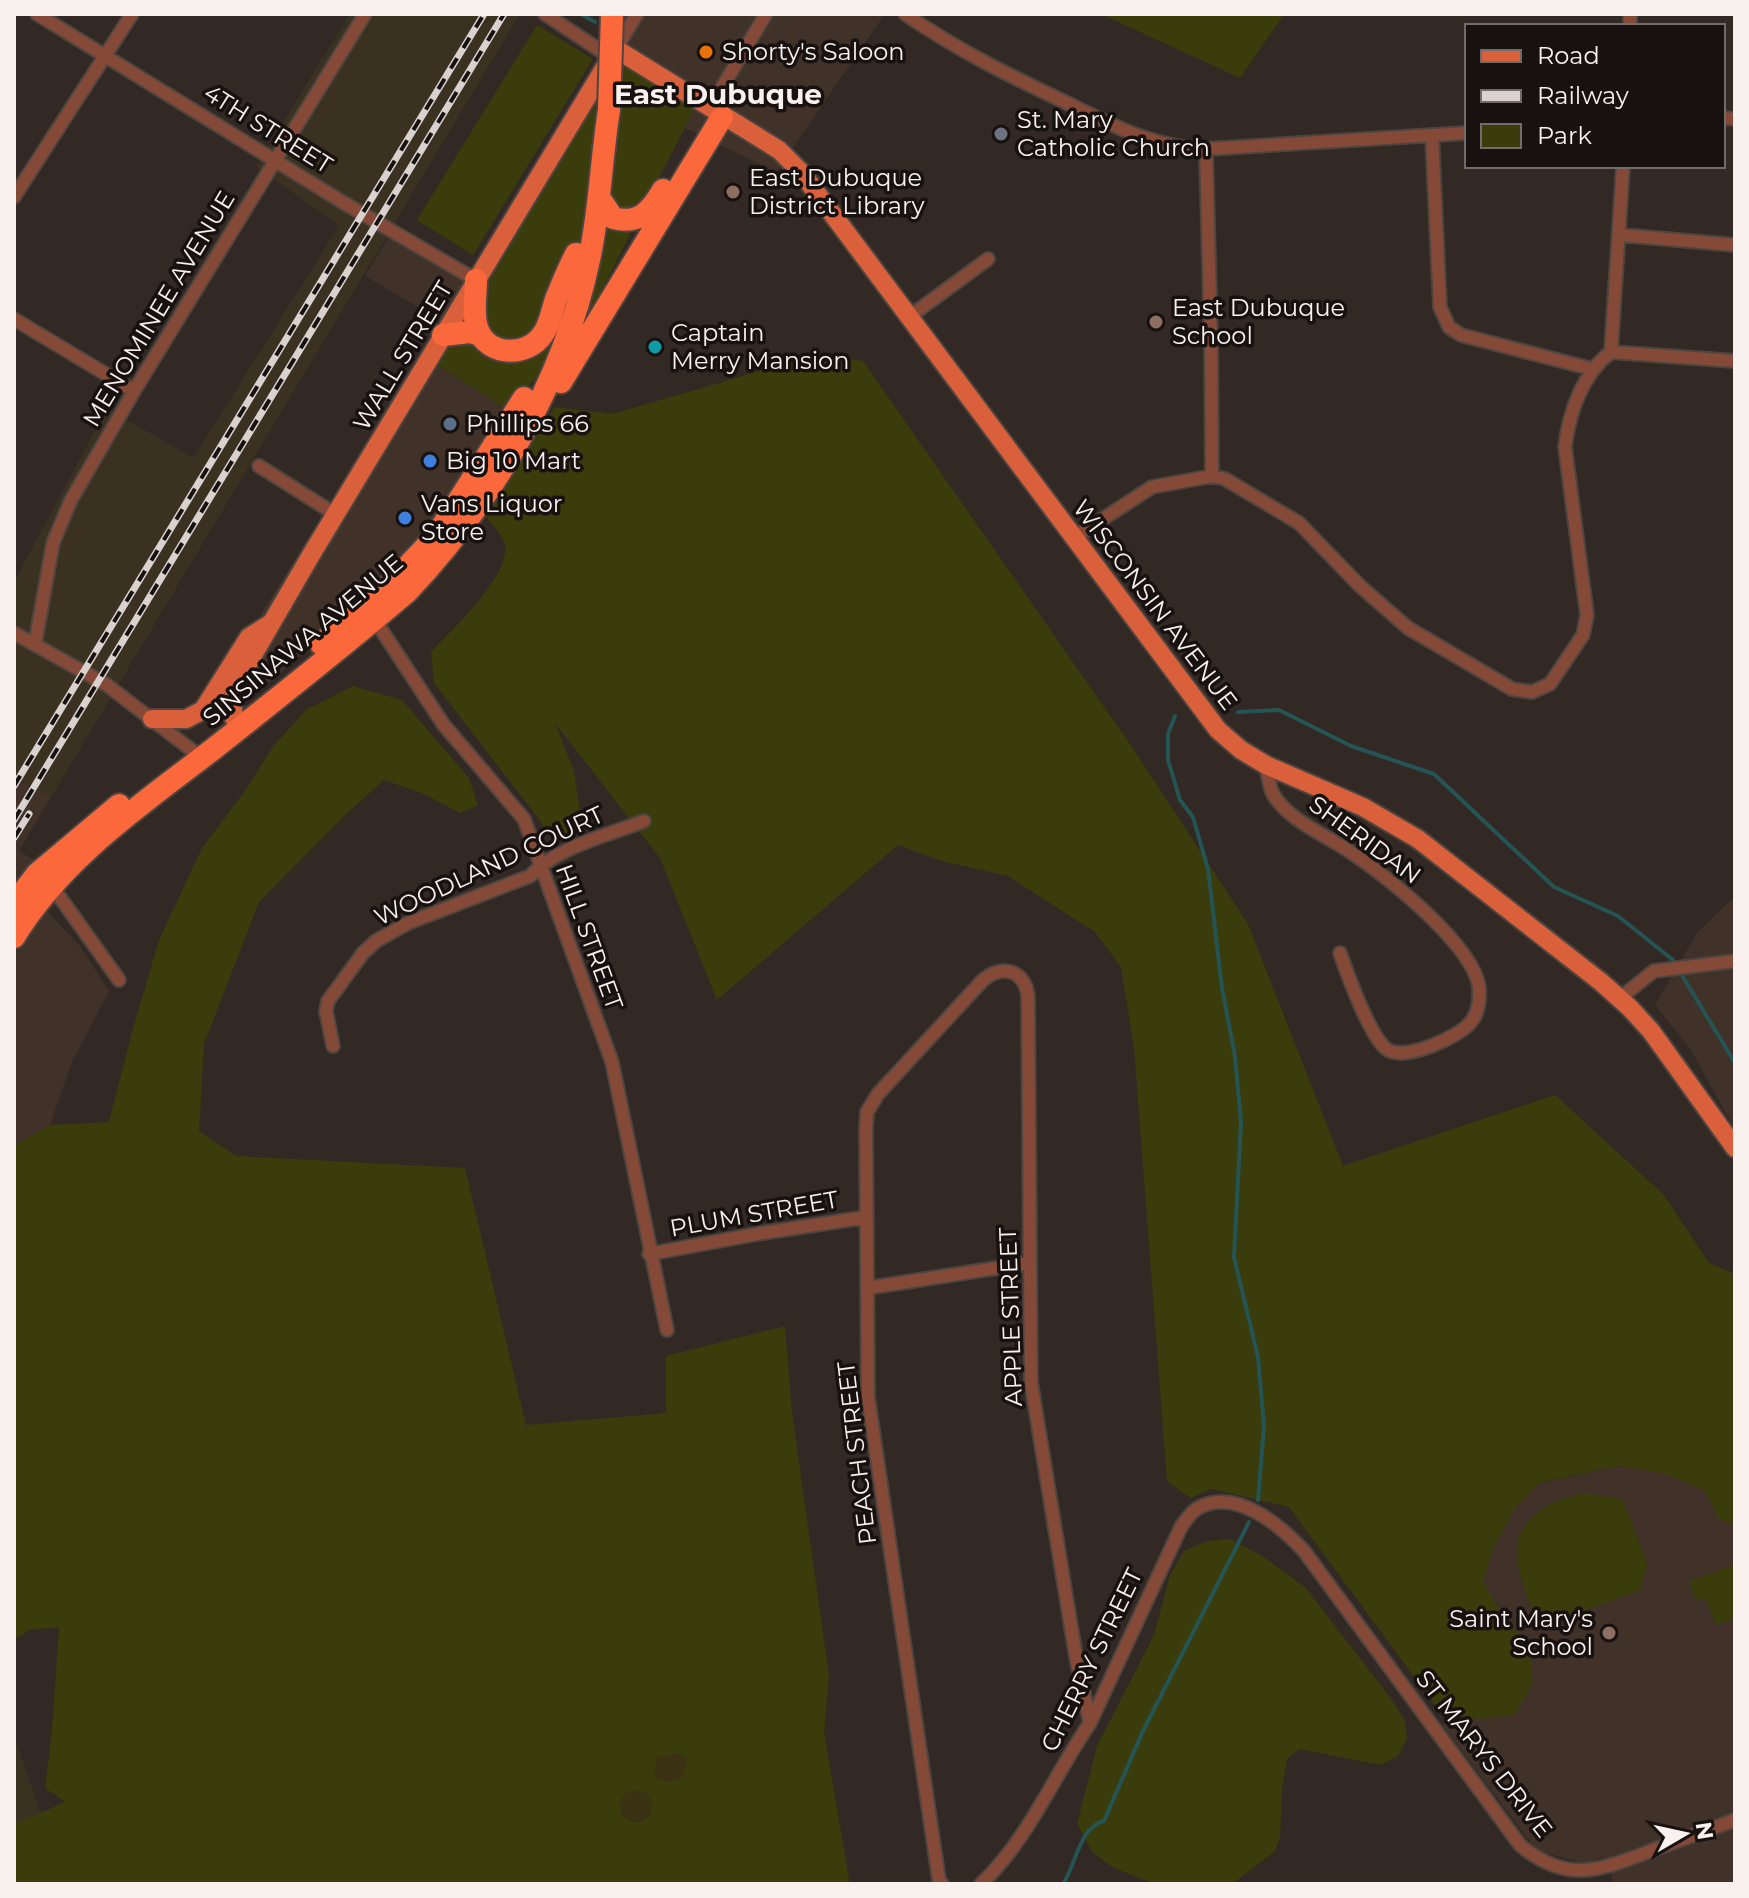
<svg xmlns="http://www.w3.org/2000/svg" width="1749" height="1898" font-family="Montserrat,sans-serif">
<rect width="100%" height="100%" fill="#322924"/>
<path fill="#403129" d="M 625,14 L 885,14 L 776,172 L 685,128 L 696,106 L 624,54 Z
M 391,234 L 468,279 L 442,321 L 365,276 Z
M 423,356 L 506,409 L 461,488 L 385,584 L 262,688 L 256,686 L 252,681 L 253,675 L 277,631 L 261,614 Z
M 14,778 L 51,797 L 19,851 L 34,860 L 14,885 Z
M 1735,896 L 1735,1129 L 1691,1050 L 1655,1005 L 1697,933 Z
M 44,908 L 80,946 L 109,991 L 72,1062 L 50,1125 L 20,1179 L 14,1176 L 14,955 Z
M 1712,1445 L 1735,1456 L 1735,1884 L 1614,1884 L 1605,1857 L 1585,1864 L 1536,1850 L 1442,1725 L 1513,1685 L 1453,1581 L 1501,1492 Z"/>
<path fill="#3b3121" d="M 350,14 L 520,14 L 51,797 L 14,778 L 14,582 L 107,408 L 193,458 L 339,226 L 256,166 Z
M 14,1737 L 41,1813 L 14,1824 Z"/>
<path fill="#3a3c0c" d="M 1101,14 L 1284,14 L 1240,78 Z
M 537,25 L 593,59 L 473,255 L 417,220 Z
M 619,52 L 696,106 L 578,336 L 506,409 L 430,360 Z
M 819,354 L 863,361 L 1134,750 L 1248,924 L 1343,1166 L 1555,1095 L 1664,1195 L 1709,1263 L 1735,1274 L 1735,1526 L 1718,1518 L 1705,1491 L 1663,1473 L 1617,1466 L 1539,1483 L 1515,1508 L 1493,1549 L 1483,1582 L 1498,1608 L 1529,1648 L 1533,1683 L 1515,1714 C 1483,1721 1464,1722 1435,1705 L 1289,1507 L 1211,1489 L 1190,1498 L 1167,1481 L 1134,1047 L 1121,967 L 1095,932 L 1008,876 L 942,861 L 898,845 L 717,1000 L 660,858 L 555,723 L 574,771 L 581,818 L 568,835 L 549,834 L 535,814 L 434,683 L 431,652 C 451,631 515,572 504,542 C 500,531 488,520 482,511 L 555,407 L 612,414 Z
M 353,686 L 402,700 L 469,778 L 478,805 L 460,813 L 422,793 L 384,780 L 346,814 L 259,902 L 204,1044 L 199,1131 L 236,1156 L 465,1168 L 526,1425 L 666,1413 L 666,1356 L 785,1326 L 792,1412 L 829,1676 L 824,1733 L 850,1884 L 14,1884 L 14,1824 L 66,1802 L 45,1788 L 52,1731 L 59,1627 L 30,1630 L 14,1639 L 14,1146 L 50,1125 L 109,1122 L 132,1032 L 159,940 L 202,848 L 245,791 L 272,748 L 306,710 Z
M 1585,1493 L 1622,1499 L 1648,1564 L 1640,1590 L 1540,1627 C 1522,1583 1495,1536 1549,1505 C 1559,1499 1574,1496 1585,1493 Z
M 1230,1539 L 1262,1556 L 1305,1587 L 1395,1704 L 1405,1721 L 1407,1738 L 1398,1756 L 1380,1765 L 1299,1749 L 1287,1759 L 1282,1788 L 1280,1838 L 1274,1852 L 1232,1884 L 1155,1884 L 1114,1868 L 1093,1853 L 1077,1824 L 1097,1746 L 1154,1635 L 1170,1575 L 1184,1551 L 1207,1541 Z
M 1732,1565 L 1735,1574 L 1735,1618 L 1716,1625 L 1705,1598 L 1696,1601 L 1689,1582 Z"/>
<path fill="#3a3212" d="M 677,1753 L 684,1756 L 687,1762 L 683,1777 L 667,1782 L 653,1777 L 657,1758 Z
M620 1806a16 16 0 1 1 32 0a16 16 0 1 1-32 0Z"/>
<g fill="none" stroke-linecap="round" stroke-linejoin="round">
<path stroke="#255455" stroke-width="4" d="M 581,14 L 595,22
M 1238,712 L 1279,710 L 1351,746 L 1434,774 L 1554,887 L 1618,916 L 1673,960
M 1175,716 L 1168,734 L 1168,760 L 1180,800 L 1193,817 L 1208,869 L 1222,988 L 1235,1057 L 1241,1122 L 1234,1257 L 1258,1357 L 1264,1426 L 1258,1500
M 1683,977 L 1735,1063
M 1063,1884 C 1076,1865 1079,1827 1104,1821 L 1142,1733 L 1249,1522"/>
<g stroke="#4e4540" stroke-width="16">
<path id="street" d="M 37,14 L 344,203 L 476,280
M 545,14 L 601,51 L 616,49 L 637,14
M 905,14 C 959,51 1008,75 1067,103 C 1112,125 1154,148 1206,149 L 1467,133
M 1630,26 L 1630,14
M 709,109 L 766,14
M 1723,118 L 1735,119
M 1432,135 L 1440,307 L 1449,327 L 1461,335 L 1592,369
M 1206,149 L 1211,341 L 1212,476
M 14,197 L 132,14
M 1620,235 L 1735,245
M 909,317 L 988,259
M 14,319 L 134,391
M 1611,352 L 1735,361
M 259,466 L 335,514
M 1075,537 L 1152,487 L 1212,476 L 1225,479 L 1299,523 L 1360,586 L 1408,628 L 1512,689 L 1532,692 L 1550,684 L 1583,635 L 1587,615 L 1565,447 C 1569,412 1583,373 1611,352 L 1623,166
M 373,617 L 443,724 L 524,819 L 612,1062 L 667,1330
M 14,633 L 107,685 L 202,758
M 35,644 L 53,543 L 71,500 L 134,391 L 365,14
M 1266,765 C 1268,774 1269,787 1273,794 C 1287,819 1323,834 1346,849 C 1382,872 1473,944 1479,987 C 1480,999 1479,1012 1471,1022 C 1459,1037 1406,1061 1388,1050 C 1371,1040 1347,973 1340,953
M 48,885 L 59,896 L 119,980
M 1620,998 L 1654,971 L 1735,961
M 333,1046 L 326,1011 L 328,1001 L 363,953 L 376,941 L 408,923 L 530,876 C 558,846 607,836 644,821
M 649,1254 L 762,1233 L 867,1217
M 867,1288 L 1029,1263
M 942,1884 L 939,1880 L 868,1397 L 866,1128 L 867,1112 L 878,1094 L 983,980 C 1003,964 1024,970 1028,996 L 1031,1382 L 1076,1657 L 1090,1723
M 981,1884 C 1030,1837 1053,1777 1090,1723 L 1181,1527 C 1186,1520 1191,1512 1198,1508 C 1236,1487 1281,1526 1304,1551 L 1520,1845 C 1567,1885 1601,1870 1653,1850 C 1680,1840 1708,1830 1735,1820"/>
</g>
<g stroke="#4e4540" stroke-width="22">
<path id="primary" d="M 152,719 L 186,719 L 203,710 L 249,637 L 271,623
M 240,728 L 234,718 L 232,699 L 242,674 L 311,555 L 616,49 L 779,150 L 801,172 L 1218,730 L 1241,750 L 1266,765 L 1363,807 L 1418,839 L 1601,982 L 1630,1008 L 1651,1031 L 1735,1148"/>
</g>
<g stroke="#4e4540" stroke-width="26">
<path id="highway" d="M 600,199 L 613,218 C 639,225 651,211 663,190
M 476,280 C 476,295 472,316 478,330 C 489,357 528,357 543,334 C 550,325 552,310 556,299 C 562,284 568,269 576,254
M 443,335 L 470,332 L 480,335
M 561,382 L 722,117
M 321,644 L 386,589 L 436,536 L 524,398
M 14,904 L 37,874 L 119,805
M 14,937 C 62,858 141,805 212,750 C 278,698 344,646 407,592 C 493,501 563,383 589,260 C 600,210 601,160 609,110"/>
</g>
<use href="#street" stroke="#844937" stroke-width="12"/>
<use href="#primary" stroke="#d9603b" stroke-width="18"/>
<use href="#highway" stroke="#fb683b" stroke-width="22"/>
<g stroke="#d9d2cf" stroke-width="7">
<path id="rail" d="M 14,786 L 484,14
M 14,820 L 504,14
M 14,838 L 29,814"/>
</g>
<use href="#rail" stroke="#171210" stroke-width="4" stroke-dasharray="12" stroke-linecap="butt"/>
<g stroke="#4e4540" stroke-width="26" stroke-linecap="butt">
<path id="highway-bridge" d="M 609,110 L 612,14"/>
</g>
<use href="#highway-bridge" stroke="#fb683b" stroke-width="22"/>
</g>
<circle fill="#e8710a" stroke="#171210" stroke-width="3" cx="706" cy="52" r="8"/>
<circle fill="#6b7280" stroke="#171210" stroke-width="3" cx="1001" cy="134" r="8"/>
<g fill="#8d6e63" stroke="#171210" stroke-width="3">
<circle cx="733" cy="192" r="8"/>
<circle cx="1156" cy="322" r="8"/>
<circle cx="1609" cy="1633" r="8"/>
</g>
<circle fill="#0f9aa8" stroke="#171210" stroke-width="3" cx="655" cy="347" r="8"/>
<circle fill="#5c6f8a" stroke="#171210" stroke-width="3" cx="450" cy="424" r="8"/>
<g fill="#3f7fe0" stroke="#171210" stroke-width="3">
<circle cx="430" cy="461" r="8"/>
<circle cx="405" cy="518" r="8"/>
</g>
<g text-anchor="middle" stroke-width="7" stroke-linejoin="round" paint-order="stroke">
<g font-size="24" fill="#f8f1ee" stroke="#171210" text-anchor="start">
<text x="722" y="60">Shorty's Saloon</text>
<text x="1017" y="128">St. Mary<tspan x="1017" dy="28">Catholic Church</tspan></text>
<text x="749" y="186">East Dubuque<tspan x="749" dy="28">District Library</tspan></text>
<text x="1172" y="316">East Dubuque<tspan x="1172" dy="28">School</tspan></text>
<text x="671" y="341">Captain<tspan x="671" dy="28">Merry Mansion</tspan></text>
<text x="466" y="432">Phillips 66</text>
<text x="446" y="469">Big 10 Mart</text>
<text x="421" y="512">Vans Liquor<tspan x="421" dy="28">Store</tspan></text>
<text x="1593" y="1627" text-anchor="end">Saint Mary's<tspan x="1593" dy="28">School</tspan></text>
</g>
<g font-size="24" fill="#f8f1ee" stroke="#171210">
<text transform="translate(268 129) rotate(32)" y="8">4TH STREET</text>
<text transform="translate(159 309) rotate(-59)" y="8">MENOMINEE AVENUE</text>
<text transform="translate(403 356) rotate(-59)" y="8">WALL STREET</text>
<text transform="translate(1155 605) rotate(53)" y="8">WISCONSIN AVENUE</text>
<text transform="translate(303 640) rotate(-40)" y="8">SINSINAWA AVENUE</text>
<text transform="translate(1365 840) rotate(36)" y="8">SHERIDAN</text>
<text transform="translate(489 866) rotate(-25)" y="8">WOODLAND COURT</text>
<text transform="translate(589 937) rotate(70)" y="8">HILL STREET</text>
<text transform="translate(754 1214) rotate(-10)" y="8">PLUM STREET</text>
<text transform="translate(1011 1317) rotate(-92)" y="8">APPLE STREET</text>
<text transform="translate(857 1453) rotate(-97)" y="8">PEACH STREET</text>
<text transform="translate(1092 1660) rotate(-64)" y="8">CHERRY STREET</text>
<text transform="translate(1484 1754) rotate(52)" y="8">ST MARYS DRIVE</text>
</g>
<g font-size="28" font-weight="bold" fill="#f8f1ee" stroke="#171210">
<text x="718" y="104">East Dubuque</text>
</g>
</g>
<rect width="1749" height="1898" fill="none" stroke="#f8f1ee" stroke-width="32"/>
<rect x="1465" y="24" width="260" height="144" fill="#171210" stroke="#716b69" stroke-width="2"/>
<rect x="1481" y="50" width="40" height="12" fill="#d9603b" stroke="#716b69" stroke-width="2"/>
<text x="1537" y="64" font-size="24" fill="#f8f1ee">Road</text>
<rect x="1481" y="90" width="40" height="12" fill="#d9d2cf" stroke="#716b69" stroke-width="2"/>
<text x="1537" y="104" font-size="24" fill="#f8f1ee">Railway</text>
<rect x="1481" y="124" width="40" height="24" fill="#3a3c0c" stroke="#716b69" stroke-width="2"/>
<text x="1537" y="144" font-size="24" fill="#f8f1ee">Park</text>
<g transform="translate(1685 1834) rotate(81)" stroke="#171210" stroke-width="6" paint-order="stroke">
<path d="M0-6L14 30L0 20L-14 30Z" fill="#f8f1ee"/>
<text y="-12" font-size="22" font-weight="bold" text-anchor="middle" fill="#f8f1ee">N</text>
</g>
</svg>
